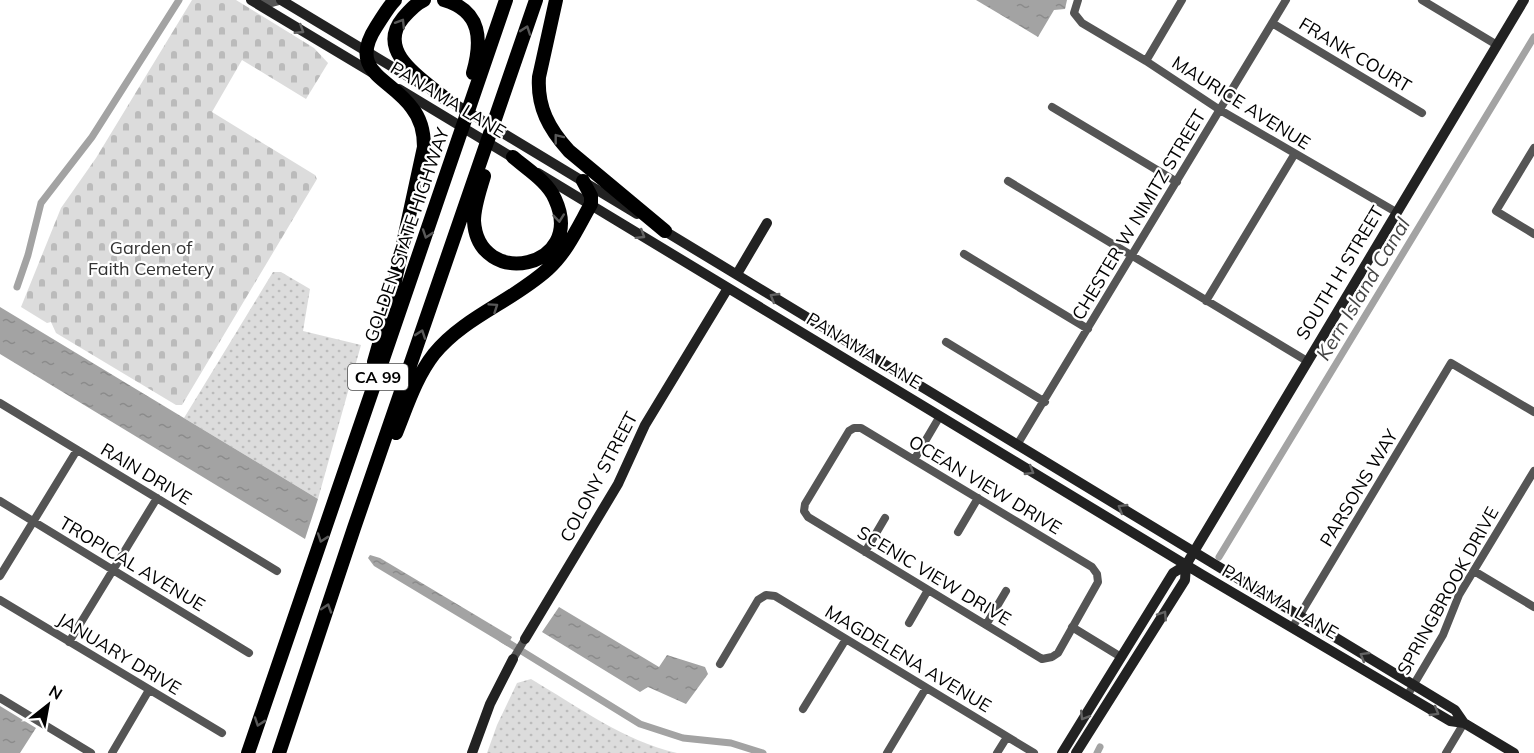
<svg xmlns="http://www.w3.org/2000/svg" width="1534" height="753" font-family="Mulish,sans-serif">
<defs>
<pattern id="grass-dots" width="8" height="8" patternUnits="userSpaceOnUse" patternTransform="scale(1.5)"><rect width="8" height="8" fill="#dcdcdc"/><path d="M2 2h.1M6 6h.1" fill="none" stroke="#bbb" stroke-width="1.8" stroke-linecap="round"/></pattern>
<pattern id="cemetery-stones" width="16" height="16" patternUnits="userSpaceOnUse" patternTransform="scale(1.5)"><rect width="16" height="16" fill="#dcdcdc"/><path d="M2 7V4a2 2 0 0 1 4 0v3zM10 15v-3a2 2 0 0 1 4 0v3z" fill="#bbb"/></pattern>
<pattern id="water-ripples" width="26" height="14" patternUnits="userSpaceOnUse" patternTransform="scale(1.5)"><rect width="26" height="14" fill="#a3a3a3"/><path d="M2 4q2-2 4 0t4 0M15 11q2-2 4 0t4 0" fill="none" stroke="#8b8b8b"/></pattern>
</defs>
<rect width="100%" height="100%" fill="#fff"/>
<path fill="url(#grass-dots)" d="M 273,272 L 281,272 L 310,289 L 303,331 L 361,345 L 318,499 L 184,418 Z
M 531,679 C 577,706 624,741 677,753 L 487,753 L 497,725 L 517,683 Z"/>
<path fill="url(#cemetery-stones)" d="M 192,0 L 236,0 L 314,48 L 328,63 L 306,99 L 242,60 L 212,112 L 315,175 L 317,179 L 182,405 L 176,405 L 56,333 L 51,322 L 47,323 L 21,307 L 61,208 L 96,158 Z"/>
<path fill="url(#water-ripples)" d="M 976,0 L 1067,0 L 1065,9 L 1054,10 L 1038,37 Z
M 0,307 L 318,499 L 305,539 L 0,354 Z
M 370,555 L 380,558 L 512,637 L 507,646 L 374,566 L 368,558 Z
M 559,607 L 659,667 L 667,655 L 705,667 L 708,674 L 686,704 L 648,687 L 640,692 L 542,632 Z
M 0,706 L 36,728 L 20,753 L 0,753 Z"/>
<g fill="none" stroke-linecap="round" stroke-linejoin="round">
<path stroke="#a3a3a3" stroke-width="7" d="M 17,287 L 28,255 L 41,203 L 92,137 L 179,0
M 1219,557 L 1534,37
M 502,639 L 640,724 L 683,738 L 731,743 L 763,753
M 1097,753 L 1100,747"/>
<path stroke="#555" stroke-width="8" d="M 263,0 L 272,3 L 283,0
M 1078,0 L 1074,13 L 1082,23 L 1146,61 L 1220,110 L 1396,212
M 1422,0 L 1497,45
M 1272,23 L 1422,113
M 1146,61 L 1182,0
M 1052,107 L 1177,182
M 1534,148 L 1496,211 L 1534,234
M 1008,181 L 1307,361
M 964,254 L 1088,329
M 1206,301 L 1294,155
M 946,342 L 1045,402
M 0,403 L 277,571
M 854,428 L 861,428 L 1092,567 L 1097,574 L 1098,582 L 1058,653 L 1052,657 L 1042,659 L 808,517 L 804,511 L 805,504 L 849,431 Z
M 1017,445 L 1286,0
M 914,460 L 940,416
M 0,501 L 249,653
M 958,532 L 978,498
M 865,552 L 885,518
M 1474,571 L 1534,607
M 0,576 L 77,450
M 0,600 L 222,733
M 909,623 L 928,590
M 986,625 L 1006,591
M 1072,627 L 1121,657
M 1292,628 L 1451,363 L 1534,412
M 69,642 L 157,498
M 513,659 L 525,639
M 720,664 L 758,600 L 766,595 L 775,596 L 1034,753
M 1407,696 L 1443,635 L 1459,595 L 1534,471
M 0,698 L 91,753
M 803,709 L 846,639
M 112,753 L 149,690
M 887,753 L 926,688
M 997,753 L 1007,737
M 1446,753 L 1464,723"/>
<path stroke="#222" stroke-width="10" d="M 251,0 L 376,75
M 281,0 L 419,83
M 399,89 L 520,162
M 440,95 L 637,214
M 538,173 L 1201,574 L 1450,721 L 1464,723 L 1514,753
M 658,227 L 1455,710 L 1464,723
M 737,274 L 767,223
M 525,639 L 618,484 L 645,425 L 728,288
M 472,753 L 490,704 L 513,659
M 1062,753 L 1173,573 L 1186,565
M 1076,753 L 1185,580 L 1186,565 L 1524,0"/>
<path stroke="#000" stroke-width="14" d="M 424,0 C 415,4 409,11 403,18 C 375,52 423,80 446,99
M 444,0 C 482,11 482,41 473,73
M 556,0 L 539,77 C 537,107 549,129 569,151 L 665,231
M 484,176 C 480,190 474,206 474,221 C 478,290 587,269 555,199 C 548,182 527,169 513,157
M 374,362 L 388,313 L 424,147 C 424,133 421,119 412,108 C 391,78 347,72 376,27 C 382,18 388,7 395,0
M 396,433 C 407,406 416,377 434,354 C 464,317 513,301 548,269 C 567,252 578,227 591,204 L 591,196 L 583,181
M 248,753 L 506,0
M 279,753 L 354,528 L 536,0"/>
</g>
<defs><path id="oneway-chevron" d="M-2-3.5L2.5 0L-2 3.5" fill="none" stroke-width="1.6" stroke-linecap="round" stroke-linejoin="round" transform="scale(1.5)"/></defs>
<g stroke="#595959">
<use href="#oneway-chevron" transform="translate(401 23) rotate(-58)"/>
<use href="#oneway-chevron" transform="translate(526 30) rotate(-71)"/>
<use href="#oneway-chevron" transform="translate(558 138) rotate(-128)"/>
<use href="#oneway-chevron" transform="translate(559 218) rotate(84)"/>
<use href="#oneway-chevron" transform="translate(427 234) rotate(109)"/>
<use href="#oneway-chevron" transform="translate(494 307) rotate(-34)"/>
<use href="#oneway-chevron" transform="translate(421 334) rotate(-71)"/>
<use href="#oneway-chevron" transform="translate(322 538) rotate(109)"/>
<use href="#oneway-chevron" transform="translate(327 608) rotate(-72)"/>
<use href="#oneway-chevron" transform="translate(259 722) rotate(109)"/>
</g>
<g stroke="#646464">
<use href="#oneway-chevron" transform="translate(300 30) rotate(32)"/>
<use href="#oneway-chevron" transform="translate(641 235) rotate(32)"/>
<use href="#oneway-chevron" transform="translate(774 297) rotate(-149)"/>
<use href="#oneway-chevron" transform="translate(1030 471) rotate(31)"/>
<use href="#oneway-chevron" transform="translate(1122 508) rotate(-149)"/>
<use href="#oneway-chevron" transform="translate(1163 615) rotate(-57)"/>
<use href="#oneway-chevron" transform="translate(1364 656) rotate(-149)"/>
<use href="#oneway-chevron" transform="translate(1435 712) rotate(31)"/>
<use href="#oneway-chevron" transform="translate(1084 716) rotate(122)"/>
</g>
<g text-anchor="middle" stroke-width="4.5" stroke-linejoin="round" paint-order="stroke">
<rect fill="#fff" stroke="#4c4c4c" stroke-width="1.5" x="348" y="364" width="60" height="26" rx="4.5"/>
<g font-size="16" font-weight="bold" fill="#000">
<text x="378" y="383">CA 99</text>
</g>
<g font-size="18" fill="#000" stroke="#fff">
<text transform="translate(1355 55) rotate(31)" y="6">FRANK COURT</text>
<text transform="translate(448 100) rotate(31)" y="6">PANAMA LANE</text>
<text transform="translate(1241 103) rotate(32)" y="6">MAURICE AVENUE</text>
<text transform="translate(1139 215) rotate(-59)" y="6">CHESTER W NIMITZ STREET</text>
<text transform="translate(407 235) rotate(-71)" y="6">GOLDEN STATE HIGHWAY</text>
<text transform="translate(1340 273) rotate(-59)" y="6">SOUTH H STREET</text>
<text transform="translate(864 351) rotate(31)" y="6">PANAMA LANE</text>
<text transform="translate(146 474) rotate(31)" y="6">RAIN DRIVE</text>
<text transform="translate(599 477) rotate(-62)" y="6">COLONY STREET</text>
<text transform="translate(985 485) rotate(31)" y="6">OCEAN VIEW DRIVE</text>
<text transform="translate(1359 488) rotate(-59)" y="6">PARSONS WAY</text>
<text transform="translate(132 564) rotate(31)" y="6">TROPICAL AVENUE</text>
<text transform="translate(934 576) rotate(31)" y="6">SCENIC VIEW DRIVE</text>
<text transform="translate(1448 591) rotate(-61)" y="6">SPRINGBROOK DRIVE</text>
<text transform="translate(1280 602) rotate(30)" y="6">PANAMA LANE</text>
<text transform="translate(119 654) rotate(31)" y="6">JANUARY DRIVE</text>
<text transform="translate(908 659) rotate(31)" y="6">MAGDELENA AVENUE</text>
</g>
<g font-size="18" fill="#333" stroke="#fff">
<text x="151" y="254">Garden of<tspan x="151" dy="21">Faith Cemetery</tspan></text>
</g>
<g font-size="20" font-style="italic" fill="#444" stroke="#fff">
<text transform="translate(1363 289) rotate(-59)" y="7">Kern Island Canal</text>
</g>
</g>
<g transform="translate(48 705) rotate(31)" stroke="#ffffff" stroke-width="4.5" paint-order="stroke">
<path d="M0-4.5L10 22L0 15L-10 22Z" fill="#000000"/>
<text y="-9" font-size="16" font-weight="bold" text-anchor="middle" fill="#000000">N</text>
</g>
</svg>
